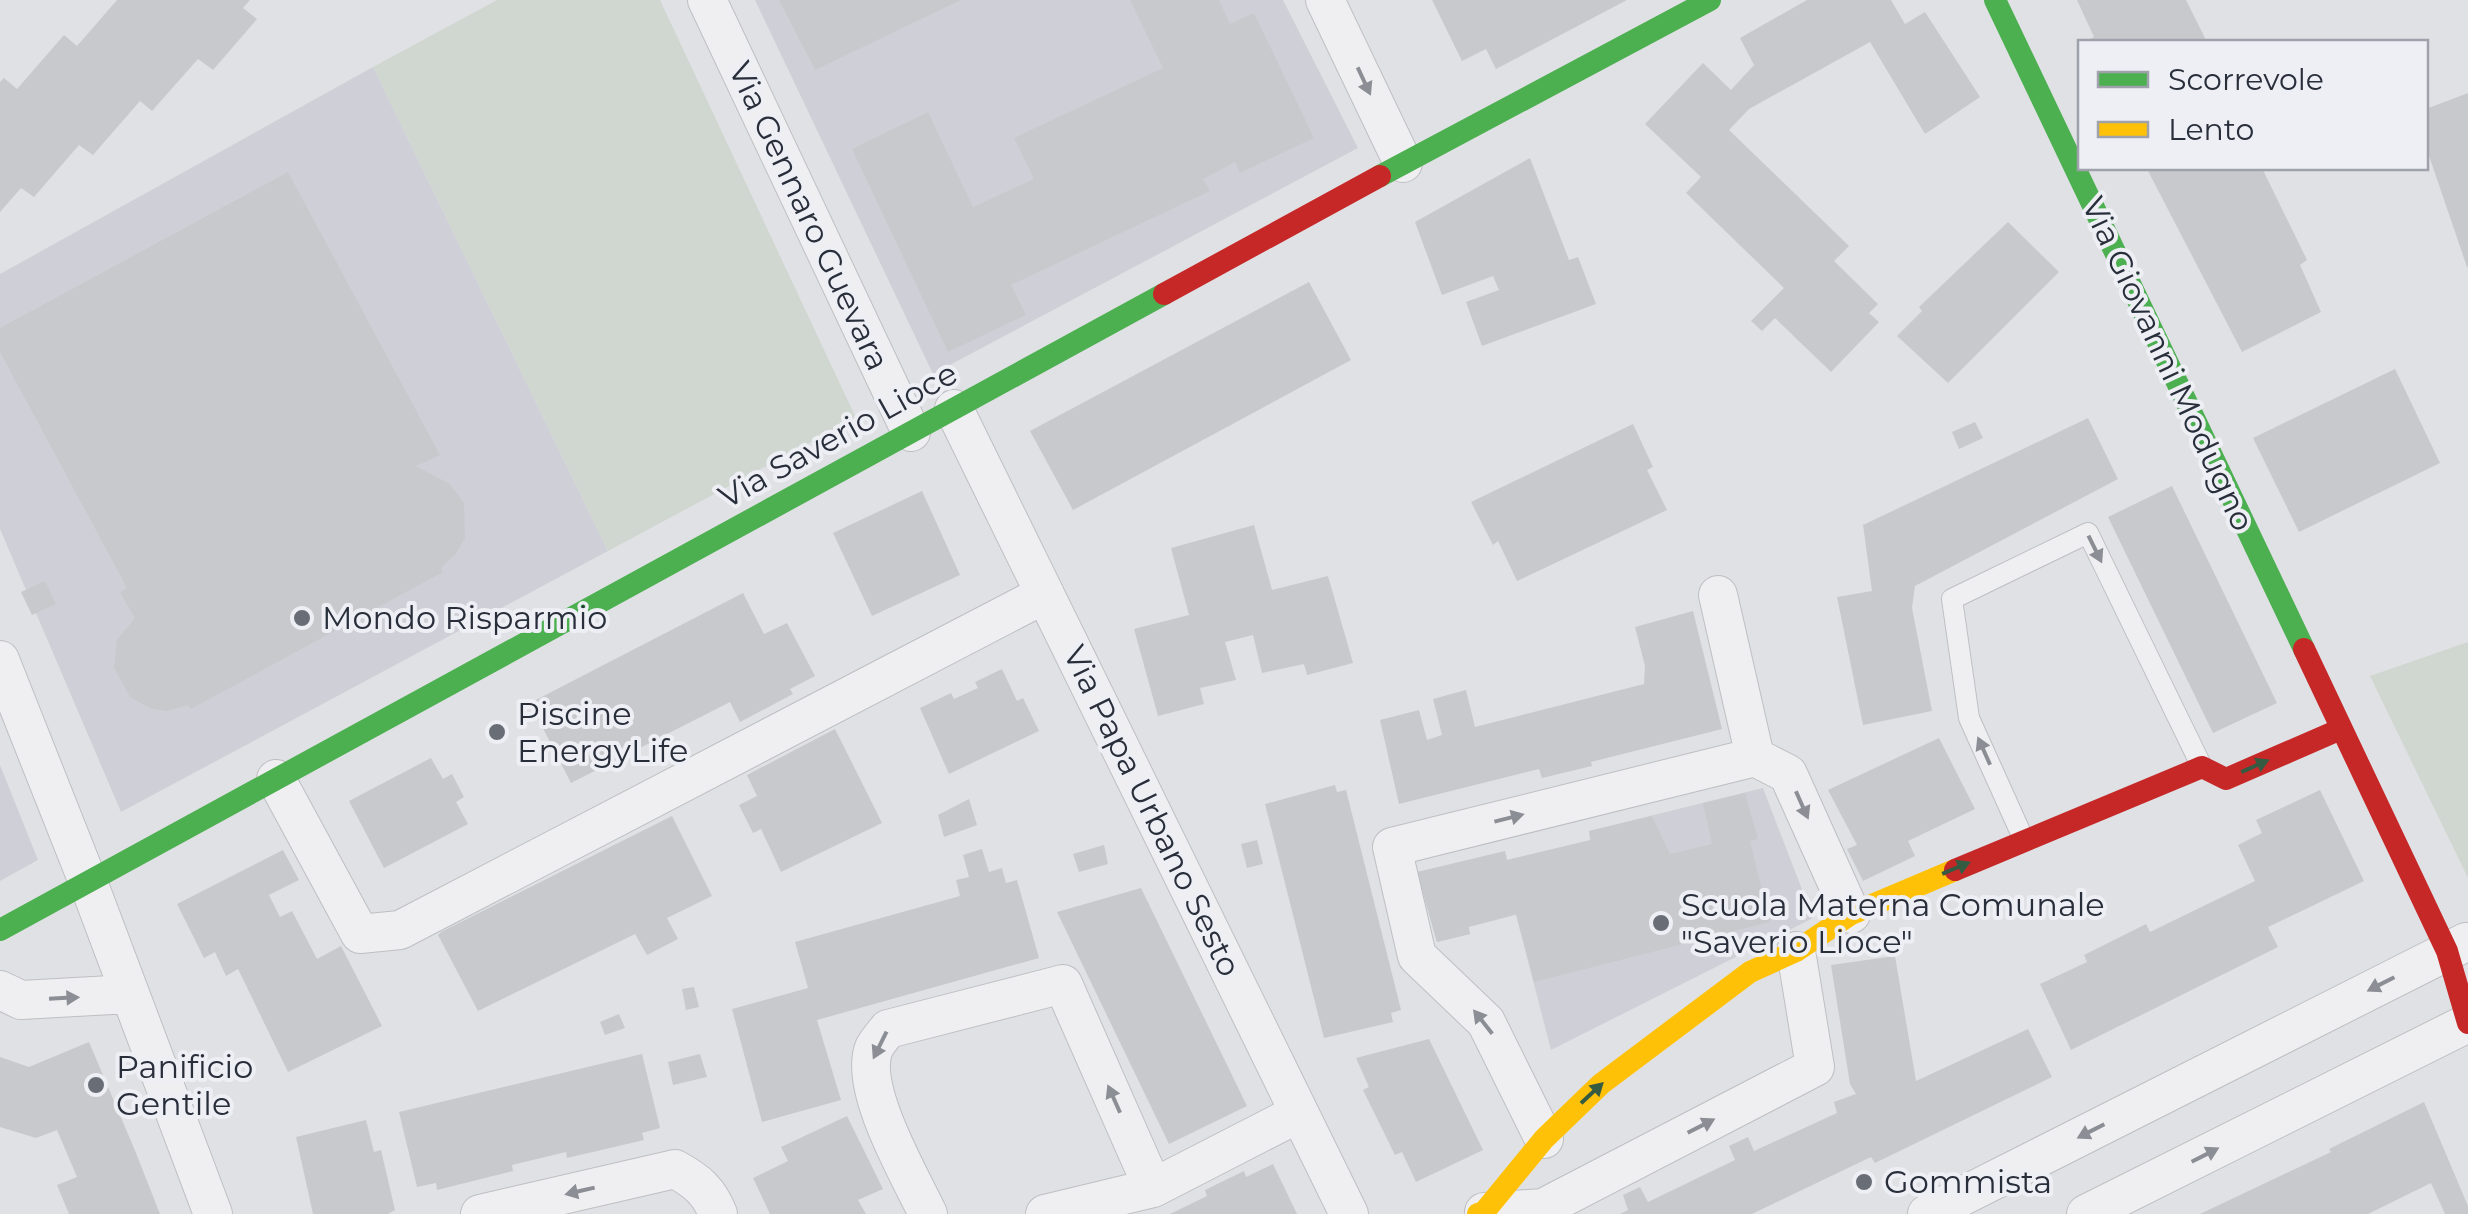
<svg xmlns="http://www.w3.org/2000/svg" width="2468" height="1214" font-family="Montserrat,sans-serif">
<rect width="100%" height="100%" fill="#e0e1e4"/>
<path fill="#cfd0d7" d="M 755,0 L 1283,0 L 1358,148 L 933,374 Z
M 373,67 L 608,551 L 121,812 L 0,529 L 0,274 Z
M 0,765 L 38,860 L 0,881 Z
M 1763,788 L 1813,918 L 1551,1050 L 1516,915 L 1469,927 L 1470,934 L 1437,942 L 1417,872 L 1507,860 L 1590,840 L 1589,831 Z"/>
<path fill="#d0d7d0" d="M 497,0 L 660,0 L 856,418 L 608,551 L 373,67 Z
M 2468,642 L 2468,878 L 2370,676 Z"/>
<path fill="#c8c9cc" d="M 117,0 L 250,0 L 243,8 L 257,19 L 213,70 L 198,59 L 152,111 L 140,101 L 93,155 L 79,145 L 34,197 L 21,188 L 0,212 L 0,82 L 4,78 L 17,89 L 64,35 L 77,46 Z
M 779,0 L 961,0 L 815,70 Z
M 1130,0 L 1219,0 L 1230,24 L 1254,13 L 1314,138 L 1240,173 L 1235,162 L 1203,179 L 1210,191 L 1011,285 L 1026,315 L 948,352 L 852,149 L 928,112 L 973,207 L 1034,179 L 1014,138 L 1163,68 Z
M 1432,0 L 1627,0 L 1496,69 L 1486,49 L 1462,61 Z
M 1807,0 L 1891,0 L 1905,24 L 1925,12 L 1980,97 L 1925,134 L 1870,42 L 1749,109 L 1729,130 L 1849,246 L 1834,261 L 1878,304 L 1869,313 L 1879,322 L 1831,372 L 1775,318 L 1762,331 L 1751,321 L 1784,288 L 1686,193 L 1701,177 L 1645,124 L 1703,63 L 1731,90 L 1754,65 L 1740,38 Z
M 2077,0 L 2186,0 L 2207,42 L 2091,42 L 2090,39 L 2094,37 Z
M 2468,93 L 2468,267 L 2467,267 L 2426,147 L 2426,109 Z
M 1530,158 L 1569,260 L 1578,257 L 1596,304 L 1482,346 L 1466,302 L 1499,290 L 1493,276 L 1442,295 L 1415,222 Z
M 2151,168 L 2262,168 L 2307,260 L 2300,265 L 2321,312 L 2242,352 L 2147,169 Z
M 288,172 L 440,455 L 416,466 L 450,484 L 464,503 L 465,538 L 456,554 L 441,568 L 443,572 L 191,709 L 188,705 L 167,711 L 152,709 L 130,697 L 114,668 L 117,640 L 135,618 L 120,593 L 127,588 L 0,352 L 0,328 Z
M 2008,222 L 2059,272 L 1948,383 L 1897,336 L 1922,311 L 1919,307 Z
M 1309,282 L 1351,360 L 1073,510 L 1030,431 Z
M 2395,369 L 2440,463 L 2299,532 L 2253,438 Z
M 2088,418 L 2118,479 L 1915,586 L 1912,608 L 1932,711 L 1863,725 L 1837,597 L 1872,591 L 1863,525 Z
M 1975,422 L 1983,438 L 1959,449 L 1952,432 Z
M 1633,424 L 1653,467 L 1647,470 L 1667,510 L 1517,581 L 1498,541 L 1493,545 L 1471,502 Z
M 2172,486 L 2277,703 L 2213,733 L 2108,517 Z
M 922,491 L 960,575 L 872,616 L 833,533 Z
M 1254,525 L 1272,590 L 1328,576 L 1353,663 L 1307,675 L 1304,664 L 1262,673 L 1253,635 L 1225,642 L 1236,680 L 1200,688 L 1204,704 L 1158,716 L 1134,629 L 1189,615 L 1171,548 Z
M 45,581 L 56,604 L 32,615 L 21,592 Z
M 743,593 L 764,634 L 787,623 L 815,676 L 790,689 L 793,694 L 740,722 L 730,702 L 571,783 L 530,703 Z
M 1693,611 L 1722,729 L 1591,762 L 1592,766 L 1542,778 L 1539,769 L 1399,804 L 1380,720 L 1419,710 L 1427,740 L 1442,735 L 1433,699 L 1466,690 L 1475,727 L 1644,684 L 1645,666 L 1635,627 Z
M 1002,669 L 1017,701 L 1023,698 L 1039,731 L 949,774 L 920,708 L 951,693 L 954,699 L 978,688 L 975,682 Z
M 835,729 L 882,823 L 781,872 L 761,829 L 753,833 L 739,805 L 757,796 L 747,775 Z
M 1939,738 L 1975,809 L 1908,841 L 1915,856 L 1863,881 L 1847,849 L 1857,845 L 1828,790 Z
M 431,758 L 443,779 L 452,774 L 464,797 L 456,802 L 468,824 L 384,868 L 349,801 Z
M 1335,785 L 1337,792 L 1346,790 L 1401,1010 L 1391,1013 L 1393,1022 L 1324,1038 L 1265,804 Z
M 2320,790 L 2364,881 L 2268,927 L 2278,947 L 2071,1050 L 2040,984 L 2087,962 L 2084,955 L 2146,924 L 2150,932 L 2255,881 L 2238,845 L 2262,833 L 2256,820 Z
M 1745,793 L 1758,839 L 1750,841 L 1770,922 L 1534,982 L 1516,914 L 1468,927 L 1470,934 L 1437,942 L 1417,872 L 1505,851 L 1507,860 L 1591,840 L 1589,831 L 1652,816 L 1670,854 L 1712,844 L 1703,803 Z
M 969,799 L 977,825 L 944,837 L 938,815 Z
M 672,816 L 712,896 L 667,918 L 678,939 L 647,955 L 635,934 L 478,1011 L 438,935 L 441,932 Z
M 1257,840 L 1263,864 L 1247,868 L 1241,844 Z
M 1104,845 L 1108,864 L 1079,872 L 1073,854 Z
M 982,849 L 989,872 L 1002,868 L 1006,883 L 1017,880 L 1039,958 L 817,1020 L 841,1100 L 762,1122 L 732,1009 L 808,988 L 795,942 L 960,896 L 956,880 L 969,877 L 963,855 Z
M 283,850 L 299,880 L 269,895 L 280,917 L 292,911 L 317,959 L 341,946 L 382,1026 L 288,1072 L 238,969 L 226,976 L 215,952 L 204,958 L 177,904 Z
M 1141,888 L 1247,1106 L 1169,1144 L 1057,912 Z
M 1895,956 L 1916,1081 L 2028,1029 L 2052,1077 L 1875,1163 L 1871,1157 L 1752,1214 L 1620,1214 L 1628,1210 L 1623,1195 L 1640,1187 L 1648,1202 L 1735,1160 L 1729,1146 L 1748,1137 L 1754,1151 L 1837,1113 L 1834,1102 L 1856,1094 L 1850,1084 L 1831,965 Z
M 694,987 L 699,1007 L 686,1010 L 682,989 Z
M 619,1014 L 625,1028 L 605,1035 L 600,1022 Z
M 1429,1039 L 1483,1150 L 1416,1182 L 1402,1152 L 1395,1155 L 1363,1090 L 1369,1087 L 1356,1058 Z
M 89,1042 L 136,1153 L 160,1214 L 69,1214 L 57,1185 L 77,1177 L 57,1130 L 36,1138 L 0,1127 L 0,1057 L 29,1067 Z
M 642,1054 L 660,1128 L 642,1133 L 644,1140 L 567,1158 L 566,1152 L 512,1165 L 513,1171 L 437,1190 L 436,1183 L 417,1187 L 399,1112 Z
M 700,1054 L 707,1077 L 673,1085 L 668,1062 Z
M 2424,1102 L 2468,1206 L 2468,1214 L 2445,1214 L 2431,1183 L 2368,1214 L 2200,1214 L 2331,1152 L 2329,1149 Z
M 847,1116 L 883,1189 L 858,1200 L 866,1214 L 770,1214 L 753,1178 L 788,1161 L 781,1147 Z
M 366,1120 L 374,1152 L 381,1150 L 395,1210 L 388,1214 L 313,1214 L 296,1137 Z
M 1273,1164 L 1297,1214 L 1170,1214 L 1207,1196 L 1205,1190 L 1244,1171 L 1246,1177 Z"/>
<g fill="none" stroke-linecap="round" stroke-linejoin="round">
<g stroke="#bebfc2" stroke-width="22">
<path id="lane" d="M 2024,840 L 1969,718 L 1952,599 L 2088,533 L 2201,765"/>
</g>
<g stroke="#bebfc2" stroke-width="40">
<path id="street" d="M 707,0 L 911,432
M 1325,0 L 1403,163
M 954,409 L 1349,1214
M 1718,595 L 1755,757
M 0,660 L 88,882 L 213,1214
M 276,779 L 360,934 L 400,930 L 1045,594
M 0,990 L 21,1000 L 130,994
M 1544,1139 L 1486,1022 L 1417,956 L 1392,847 L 1755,757 L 1788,774 L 1851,914
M 1484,1212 L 1543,1208 L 1815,1067 L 1796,951
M 480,1214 L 675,1169 C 697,1181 709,1191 718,1214
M 928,1214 C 910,1176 858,1088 874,1048 C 877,1042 884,1034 888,1029 L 1063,984 L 1153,1188
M 1045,1214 L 1153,1188 L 1299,1113
M 1927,1214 L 2466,942
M 2086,1214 L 2468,1023"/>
</g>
<use href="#lane" stroke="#efeff1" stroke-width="20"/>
<use href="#street" stroke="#efeff1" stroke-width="38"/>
<path stroke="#4caf50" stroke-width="22" d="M 1995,0 L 2304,649
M 1380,176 L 1710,0
M 0,930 L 1164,294"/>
<path stroke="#ffc107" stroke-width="22" d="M 1478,1214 L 1484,1212 L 1544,1139 L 1601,1084 L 1750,972 L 1796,951 L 1851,914 L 1955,870"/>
<path stroke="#c62828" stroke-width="22" d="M 1164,294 L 1380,176
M 2304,649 L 2447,951 L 2468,1023
M 1955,870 L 2202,767 L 2226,779 L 2341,729"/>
</g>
<defs><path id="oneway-solid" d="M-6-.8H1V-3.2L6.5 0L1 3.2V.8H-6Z" transform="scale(2.5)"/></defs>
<g fill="#8c8e96">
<use href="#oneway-solid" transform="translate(1364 81) rotate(65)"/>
<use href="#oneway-solid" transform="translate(2095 549) rotate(64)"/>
<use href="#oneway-solid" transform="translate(1984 751) rotate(-114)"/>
<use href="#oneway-solid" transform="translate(1802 805) rotate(66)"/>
<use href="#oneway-solid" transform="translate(1509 818) rotate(-14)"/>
<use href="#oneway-solid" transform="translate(2381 984) rotate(153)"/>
<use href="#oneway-solid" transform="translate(64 998) rotate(-3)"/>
<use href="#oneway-solid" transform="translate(1483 1022) rotate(-128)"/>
<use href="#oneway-solid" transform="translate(880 1045) rotate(116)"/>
<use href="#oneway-solid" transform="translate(1114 1099) rotate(-114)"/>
<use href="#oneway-solid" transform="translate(1701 1126) rotate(-27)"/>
<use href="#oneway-solid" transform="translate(2091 1131) rotate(153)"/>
<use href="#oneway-solid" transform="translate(2205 1155) rotate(-27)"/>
<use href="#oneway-solid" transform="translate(580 1191) rotate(167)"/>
</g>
<g fill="#355b42">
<use href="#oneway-solid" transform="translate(2255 766) rotate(-24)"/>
<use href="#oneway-solid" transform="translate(1956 868) rotate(-23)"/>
<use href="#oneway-solid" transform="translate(1592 1093) rotate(-43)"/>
</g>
<g fill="#696d76" stroke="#edeff4" stroke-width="4">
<circle cx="302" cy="618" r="10"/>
<circle cx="497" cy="732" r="10"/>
<circle cx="1661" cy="923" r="10"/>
<circle cx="96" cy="1085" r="10"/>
<circle cx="1864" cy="1182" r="10"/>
</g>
<g text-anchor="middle" stroke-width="8" stroke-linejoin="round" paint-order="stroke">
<g font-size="32" fill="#292e3b" stroke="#edeff4">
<text transform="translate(809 216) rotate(65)" y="11">Via Gennaro Guevara</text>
<text transform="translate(2168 364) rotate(65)" y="11">Via Giovanni Modugno</text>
<text transform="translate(838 435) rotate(-29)" y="11">Via Saverio Lioce</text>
<text transform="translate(1152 811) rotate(64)" y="11">Via Papa Urbano Sesto</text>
</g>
<g font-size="32" fill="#292e3b" stroke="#edeff4" text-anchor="start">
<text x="322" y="629">Mondo Risparmio</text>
<text x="517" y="725">Piscine<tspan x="517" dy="37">EnergyLife</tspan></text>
<text x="1681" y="916">Scuola Materna Comunale<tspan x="1681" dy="37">"Saverio Lioce"</tspan></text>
<text x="116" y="1078">Panificio<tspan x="116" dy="37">Gentile</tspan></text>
<text x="1884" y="1193">Gommista</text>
</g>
</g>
<rect x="2078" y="40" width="350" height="130" fill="#edeff4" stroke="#9fa2aa" stroke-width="2.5"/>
<rect x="2098" y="72" width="50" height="15" fill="#4caf50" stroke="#9fa2aa" stroke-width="2.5"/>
<text x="2168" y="90" font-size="30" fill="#292e3b">Scorrevole</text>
<rect x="2098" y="122" width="50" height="15" fill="#ffc107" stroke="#9fa2aa" stroke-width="2.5"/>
<text x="2168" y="140" font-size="30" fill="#292e3b">Lento</text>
</svg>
